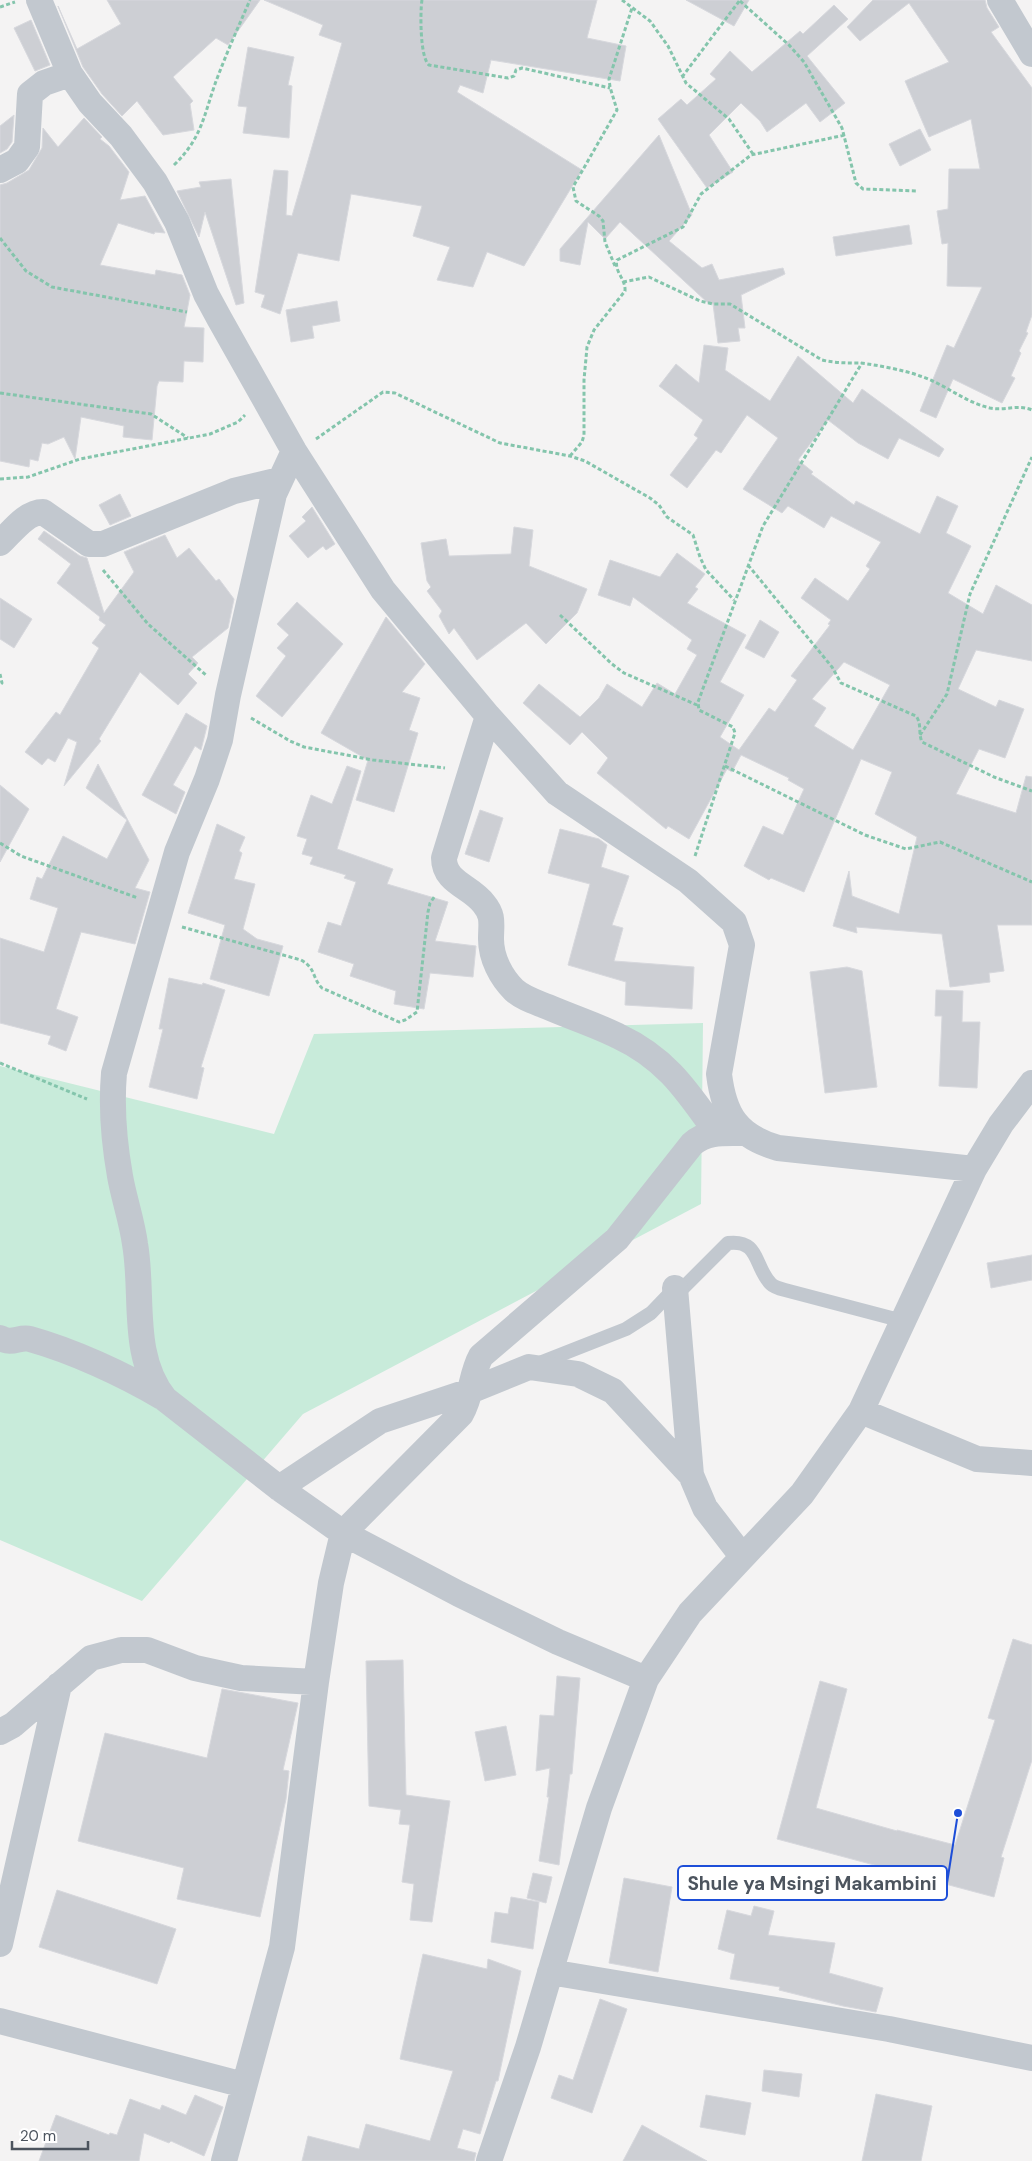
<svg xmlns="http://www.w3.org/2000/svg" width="1032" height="2161" font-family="'DM Sans',sans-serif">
<rect width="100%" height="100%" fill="#f4f3f3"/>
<path fill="#c8ebda" d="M 703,1023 L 701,1204 L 303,1414 L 142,1601 L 0,1540 L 0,1066 L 274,1134 L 314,1034 Z"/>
<path fill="#cdcfd4" stroke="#d7d8dd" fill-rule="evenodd" d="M 107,0 L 260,0 L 228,45 L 216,38 L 173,77 L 193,101 L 190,104 L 194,130 L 163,135 L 137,101 L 122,116 L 102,94 L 83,67 L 58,6 L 77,49 L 121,24 Z
M 264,0 L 597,0 L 587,38 L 626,46 L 620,81 L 491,60 L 483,93 L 460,85 L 457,92 L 582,170 L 524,266 L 487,252 L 473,287 L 437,280 L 450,247 L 413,236 L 422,206 L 351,194 L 339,261 L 298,253 L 280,314 L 261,307 L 265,295 L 255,292 L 274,170 L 288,171 L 286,215 L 292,216 L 342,43 L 319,35 L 323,25 Z
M 686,0 L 749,0 L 734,26 Z
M 873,0 L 985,0 L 987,8 L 999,27 L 991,32 L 1032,88 L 1032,315 L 1026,332 L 1028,333 L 1019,351 L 1021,353 L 1011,376 L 1015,378 L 1002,403 L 953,379 L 936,418 L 920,411 L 947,345 L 954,348 L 982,287 L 947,286 L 948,243 L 942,244 L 937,211 L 948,209 L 949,169 L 980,169 L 971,119 L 929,137 L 905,81 L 949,62 L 909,3 L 860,41 L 847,27 Z
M 834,5 L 848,19 L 807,56 L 845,103 L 820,122 L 806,103 L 767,132 L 760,121 L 741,103 L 709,135 L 733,172 L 707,188 L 658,119 L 681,99 L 687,105 L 716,79 L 710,74 L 730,51 L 752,72 L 800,31 L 803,34 Z
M 31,20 L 50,65 L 35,71 L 14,28 Z
M 248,47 L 294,57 L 288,85 L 292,86 L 289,138 L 243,133 L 247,107 L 238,106 Z
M 14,115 L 12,142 L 7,149 L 0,153 L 0,126 Z
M 84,118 L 102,137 L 100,139 L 109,146 L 129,172 L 120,200 L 145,196 L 165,233 L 155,232 L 154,234 L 118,223 L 100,265 L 155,275 L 156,270 L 182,275 L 190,295 L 184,327 L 204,328 L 203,362 L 184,361 L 183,382 L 159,381 L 157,386 L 152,440 L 123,437 L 124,426 L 81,417 L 75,459 L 64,437 L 48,444 L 42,443 L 38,461 L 30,459 L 29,467 L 0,461 L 0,185 L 7,183 L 29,170 L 42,148 L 43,128 L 58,147 Z
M 920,129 L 931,150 L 900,166 L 889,144 Z
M 659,135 L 692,215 L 669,241 L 702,268 L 712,264 L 719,280 L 783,268 L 785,274 L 741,295 L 745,328 L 738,328 L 740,341 L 718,343 L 713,304 L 708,303 L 620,222 L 605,239 L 588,222 L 580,265 L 560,261 L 560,249 Z
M 231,179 L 244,303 L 236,305 L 205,212 L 199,237 L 177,191 L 201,187 L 199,182 Z
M 909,225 L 912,244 L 836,256 L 833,237 Z
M 337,301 L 340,321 L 312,326 L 314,338 L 291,342 L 286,310 Z
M 704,345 L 728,348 L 725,370 L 770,401 L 798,356 L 853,403 L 862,389 L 944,449 L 939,457 L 899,438 L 888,459 L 858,443 L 828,420 L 798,460 L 813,472 L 811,474 L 854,505 L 856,501 L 920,534 L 937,496 L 958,506 L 946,533 L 971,546 L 948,593 L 983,614 L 996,585 L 1032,605 L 1032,661 L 976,650 L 958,689 L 996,707 L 999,700 L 1024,709 L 1005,758 L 979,749 L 956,794 L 1016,813 L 1026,776 L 1032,777 L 1032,925 L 997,925 L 1004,971 L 989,973 L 990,982 L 950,987 L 942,934 L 856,927 L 857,933 L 833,926 L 849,871 L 852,896 L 899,914 L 917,837 L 875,814 L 892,772 L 861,759 L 804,892 L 771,878 L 769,880 L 744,866 L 763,826 L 783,835 L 804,789 L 788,780 L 789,778 L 741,755 L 732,772 L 727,769 L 689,839 L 668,826 L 666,829 L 597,773 L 608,758 L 582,732 L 570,745 L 523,703 L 539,684 L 580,717 L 599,698 L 607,684 L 642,707 L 657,683 L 675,694 L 697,655 L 687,649 L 692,640 L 633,597 L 630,606 L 598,595 L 610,560 L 660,577 L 677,553 L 705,574 L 695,587 L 698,589 L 687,603 L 746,635 L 720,682 L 744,695 L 720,737 L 739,750 L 769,708 L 775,712 L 797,680 L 791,676 L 830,625 L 828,624 L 831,620 L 801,598 L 815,578 L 848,601 L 870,569 L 866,566 L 881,542 L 831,516 L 824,528 L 788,506 L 782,513 L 743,489 L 778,438 L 747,415 L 721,453 L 716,450 L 687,488 L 670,475 L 698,438 L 694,435 L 703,420 L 659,386 L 676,364 L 699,383 ZM 844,662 L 890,685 L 853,750 L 814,726 L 826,708 L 812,699 Z
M 120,494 L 131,516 L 110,525 L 99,505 Z
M 312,507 L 335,544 L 326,550 L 323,546 L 308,558 L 289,536 L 306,521 L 302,517 Z
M 514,527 L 533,530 L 529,566 L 587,589 L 577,613 L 546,644 L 526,623 L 477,660 L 454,628 L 449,634 L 439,616 L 442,611 L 427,591 L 431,587 L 427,581 L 421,543 L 446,539 L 449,556 L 511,554 Z
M 44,531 L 80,556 L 87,558 L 104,613 L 134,572 L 124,552 L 165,535 L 177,558 L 189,548 L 216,581 L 219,579 L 234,599 L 228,628 L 192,657 L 198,663 L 188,674 L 197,683 L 178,705 L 140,672 L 99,739 L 101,741 L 64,786 L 77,742 L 68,738 L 55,762 L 48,758 L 42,765 L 25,752 L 56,712 L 60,715 L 99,648 L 92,643 L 106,625 L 99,620 L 100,617 L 57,583 L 71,564 L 38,539 Z
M 0,598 L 32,619 L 14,648 L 0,639 Z
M 297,602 L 343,644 L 282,717 L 256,696 L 286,656 L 277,648 L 289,635 L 277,624 Z
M 386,617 L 425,664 L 402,692 L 420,698 L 409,730 L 418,733 L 394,812 L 356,800 L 368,760 L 321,733 Z
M 760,620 L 779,632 L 764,658 L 745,648 Z
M 186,713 L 207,726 L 201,750 L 195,746 L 173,785 L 185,792 L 176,814 L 142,795 Z
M 98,764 L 149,860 L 135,888 L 150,892 L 135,944 L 81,932 L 56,1009 L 78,1017 L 66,1051 L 48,1044 L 51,1036 L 0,1023 L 0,938 L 44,952 L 58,908 L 30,899 L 37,877 L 42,879 L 63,836 L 107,859 L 127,820 L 86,788 Z
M 347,766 L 361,771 L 337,849 L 393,869 L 387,884 L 448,902 L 435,941 L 476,946 L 473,977 L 430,973 L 424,1009 L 394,1004 L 396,991 L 350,976 L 354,964 L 318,952 L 328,922 L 341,926 L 356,882 L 344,878 L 346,875 L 310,864 L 313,857 L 302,854 L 307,839 L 297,836 L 311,795 L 332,804 Z
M 0,785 L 29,809 L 0,862 Z
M 480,810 L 503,818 L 489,862 L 465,854 Z
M 217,824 L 245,837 L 239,851 L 242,853 L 234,879 L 255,884 L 243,929 L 257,939 L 283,946 L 269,996 L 210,979 L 225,925 L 188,913 Z
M 560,829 L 599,839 L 607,845 L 601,867 L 629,876 L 612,925 L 623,928 L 614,961 L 694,967 L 692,1009 L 625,1005 L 626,982 L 568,965 L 590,884 L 548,873 Z
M 847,967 L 862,971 L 877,1087 L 825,1093 L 810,972 Z
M 169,978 L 202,985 L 203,983 L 225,990 L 201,1067 L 204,1068 L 197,1099 L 149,1087 L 163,1029 L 159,1029 Z
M 936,990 L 963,991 L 962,1022 L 980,1022 L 977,1088 L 939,1086 L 942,1016 L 935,1016 Z
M 1032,1255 L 1032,1280 L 991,1288 L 987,1263 Z
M 1013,1639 L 1032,1645 L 1032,1760 L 1001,1857 L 1004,1858 L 994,1897 L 777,1839 L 820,1681 L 847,1689 L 816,1808 L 897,1831 L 897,1830 L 955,1845 L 995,1720 L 988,1718 Z
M 403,1660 L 406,1795 L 450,1801 L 432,1922 L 410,1920 L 414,1884 L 402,1882 L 410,1825 L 399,1824 L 401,1810 L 369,1806 L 366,1661 Z
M 557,1676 L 580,1678 L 572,1774 L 570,1774 L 559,1865 L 539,1861 L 549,1797 L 547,1797 L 550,1768 L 536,1771 L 540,1715 L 554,1716 Z
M 222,1689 L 298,1703 L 283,1770 L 289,1771 L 286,1799 L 260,1917 L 177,1899 L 184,1868 L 78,1841 L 105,1733 L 207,1758 Z
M 506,1726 L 516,1775 L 485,1781 L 475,1732 Z
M 533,1873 L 552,1877 L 546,1903 L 527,1898 Z
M 624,1878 L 672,1887 L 658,1972 L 609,1963 Z
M 57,1890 L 176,1929 L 157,1984 L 39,1947 Z
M 511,1897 L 539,1902 L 533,1949 L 491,1942 L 495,1912 L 508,1914 Z
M 754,1906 L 774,1911 L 768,1935 L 835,1943 L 829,1973 L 883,1988 L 876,2012 L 843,2006 L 779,1990 L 780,1987 L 730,1979 L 735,1954 L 718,1949 L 727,1910 L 751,1916 Z
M 423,1954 L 487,1969 L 488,1959 L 521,1971 L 498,2081 L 496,2081 L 480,2134 L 463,2129 L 457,2148 L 476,2153 L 474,2161 L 302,2161 L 308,2136 L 359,2149 L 366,2124 L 430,2141 L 453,2071 L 400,2059 Z
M 600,1999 L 627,2009 L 592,2113 L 551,2098 L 559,2075 L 573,2080 Z
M 764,2070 L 802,2074 L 799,2097 L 762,2091 Z
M 876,2094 L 932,2106 L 921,2161 L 862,2161 Z
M 195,2095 L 223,2107 L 204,2156 L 171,2141 L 169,2143 L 144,2133 L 139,2161 L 39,2161 L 56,2115 L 109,2135 L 110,2133 L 117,2135 L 130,2099 L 160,2110 L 162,2105 L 186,2115 Z
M 706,2095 L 751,2103 L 745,2135 L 700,2127 Z
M 642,2125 L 707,2161 L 623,2161 Z"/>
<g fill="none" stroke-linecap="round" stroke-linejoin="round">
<path stroke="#84c5ac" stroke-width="3" stroke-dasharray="4 2.5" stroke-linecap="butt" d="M 422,0 C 420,12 420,58 429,65 L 508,78 L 514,76 L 516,70 L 522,68 L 610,88
M 622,0 L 650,21 L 668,46 L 686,83 L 729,119 L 753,154
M 740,1 L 789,45 L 804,62 L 842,128 L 856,183 L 863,189 L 916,191
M 0,7 L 15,2
M 682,77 L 740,0
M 174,165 C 204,136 204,112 218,76 C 228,50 239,25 250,0
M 0,238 L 26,271 L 52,287 L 187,312
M 615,266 L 605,242 L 603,221 L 599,216 L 576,201 L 573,187 L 617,110 L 610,87 L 609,79 L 632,8
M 623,282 L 649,277 L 700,301 L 713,304 L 730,304 L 822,360 C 835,363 847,363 860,363 C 877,365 904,370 920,376 C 945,384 964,402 990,408 C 1005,411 1018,404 1032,410
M 0,393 L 151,414 L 188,438
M 316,439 L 383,392 L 395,393 L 500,443 L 570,456 L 585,461 L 650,498 L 659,505 L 667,517 L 693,535 L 700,557 L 706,570 L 734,600
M 570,456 L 582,442 L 584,435 L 584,380 L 587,347 L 594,330 L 625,291 C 626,279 614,272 617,260 L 683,227 L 701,194 L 751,155 L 845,135
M 0,479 L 28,477 L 80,459 L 210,434 L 238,422 L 245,415
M 748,565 L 832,667 L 841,683 L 916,716 C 922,724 918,733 922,742 L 994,777 L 1032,791
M 103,570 L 148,624 L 207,676
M 560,615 L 612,664 L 624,673 L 697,705
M 0,674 L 2,683 L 0,685
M 251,718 L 290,741 L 304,747 L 373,760 L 445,768
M 920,735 L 947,694 L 970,594 L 1032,457
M 725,766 L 865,835 L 906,849 L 940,842 L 1032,882
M 0,843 L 21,856 L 138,898
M 695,856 L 735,733 L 733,727 L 699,710 L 698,702 L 763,526 L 862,363
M 182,927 L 301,960 C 316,968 312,978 322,988 L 399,1022 L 405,1020 L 417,1012 L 428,912 L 430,903 L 435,896
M 0,1063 L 87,1099"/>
<path stroke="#c2c8cf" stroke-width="14" d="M 537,1364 L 626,1329 L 651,1313 L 675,1288 L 678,1293 L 728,1243 C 760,1239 754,1267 771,1284 C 774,1287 781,1289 785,1290 L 903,1321"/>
<path stroke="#c2c8cf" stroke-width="26" d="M 39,0 L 70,74 L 90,103 L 121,136 L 155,182 L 177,222 L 206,294 L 219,318 L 294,451 L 383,590 L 488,716 L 557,793 L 688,881 L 734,922 L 742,945 L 719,1074 C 724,1115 737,1136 778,1148 L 974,1169
M 1000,0 L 1032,54
M 0,170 L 17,161 L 27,147 L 30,94 L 44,83 L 70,74
M 294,451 L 274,494 L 228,695 L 220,740 L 207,779 L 177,852 L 114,1073 C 111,1108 114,1142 120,1176 C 124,1199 132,1221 135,1244 C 144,1295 130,1356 165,1399 L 279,1488 L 343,1533 L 459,1594 L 558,1642 L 646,1679
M 0,543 C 12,532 26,512 43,512 L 89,544 L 103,544 L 234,491 L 280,480
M 488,716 L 444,858 C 444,883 471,886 484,904 C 494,916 491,924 491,939 C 491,958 501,977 514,990 C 524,999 536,1002 548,1007 C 571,1017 596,1025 618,1036 C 667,1059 687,1091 717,1133
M 675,1288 L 691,1475 L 705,1508 L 742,1556
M 0,1338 C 13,1345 19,1336 30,1339 C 73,1351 123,1374 162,1397
M 861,1411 L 977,1459 L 1032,1463
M 279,1488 L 380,1421 L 470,1391 L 529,1367 L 578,1374 L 613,1391 L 691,1475
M 0,1732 L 13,1725 L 91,1658 L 121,1650 L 147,1650 L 195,1668 L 241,1678 L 316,1682
M 0,1944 L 59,1685
M 550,1972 L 889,2029 L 1032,2058
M 0,2021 L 244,2085
M 224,2161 L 282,1947 L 316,1682 L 331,1583 L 343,1533 L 461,1414 C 472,1395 471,1374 481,1356 L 617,1239 L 692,1144 C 707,1131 724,1133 744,1133
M 489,2161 L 528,2047 L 599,1808 L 646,1679 L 690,1613 L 802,1494 L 861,1411 L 974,1169 L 1001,1124 L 1032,1083"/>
</g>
<path fill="none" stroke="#1d4ed8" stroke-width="2" d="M958 1813L947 1883"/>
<circle fill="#1d4ed8" stroke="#fff" stroke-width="2" cx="958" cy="1813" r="5"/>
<rect fill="#fff" stroke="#1d4ed8" stroke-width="2" x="678" y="1866" width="269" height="34" rx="5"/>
<g font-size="19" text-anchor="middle" font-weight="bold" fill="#4c545e">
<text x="812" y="1890">Shule ya Msingi Makambini</text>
</g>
<path d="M12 2141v8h76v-8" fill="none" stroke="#4c545e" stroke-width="2.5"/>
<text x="20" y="2141" font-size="15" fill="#4c545e" stroke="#ffffff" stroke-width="4" paint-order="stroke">20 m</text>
</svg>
